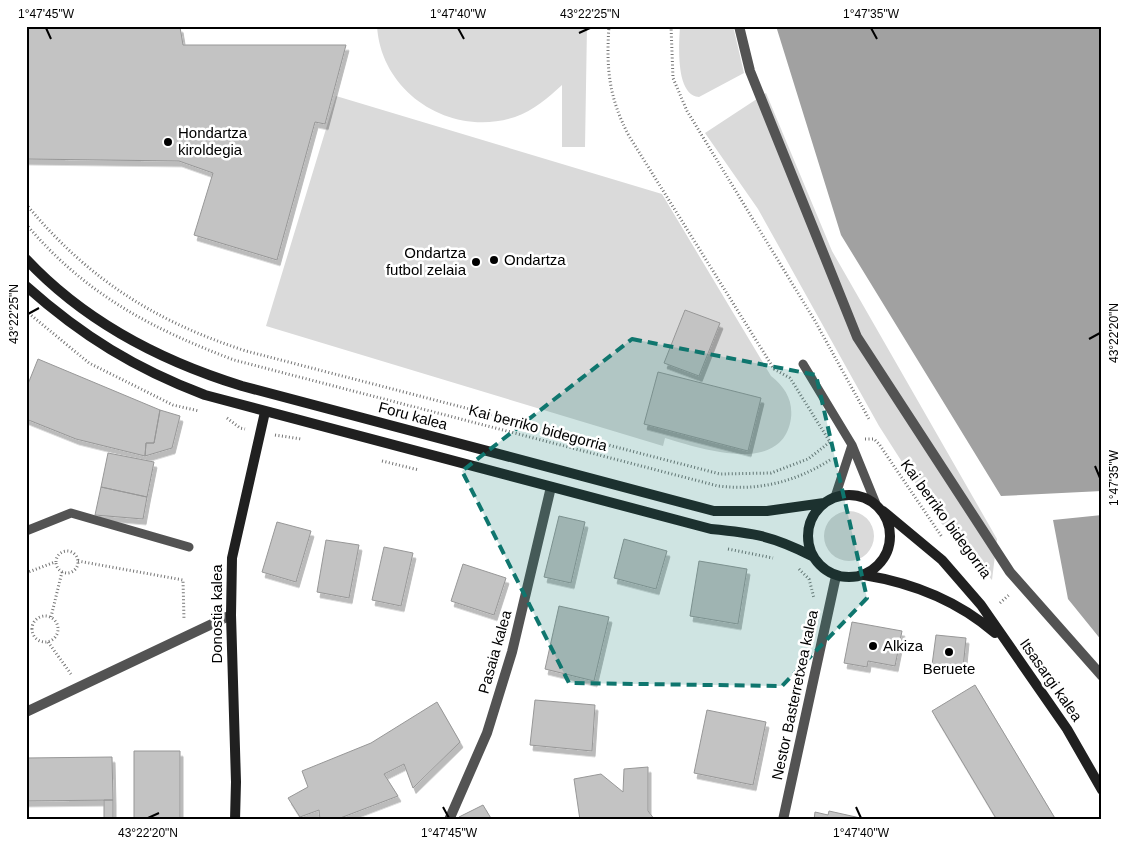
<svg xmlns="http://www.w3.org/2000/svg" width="1128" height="846" font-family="Helvetica,sans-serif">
<defs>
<filter id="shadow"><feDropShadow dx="3" dy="5.5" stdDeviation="0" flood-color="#0004"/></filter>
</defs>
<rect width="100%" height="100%" fill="#fff"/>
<path fill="#dadada" d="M 377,26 L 587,26 L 585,147 L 562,147 L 562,85 C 548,98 534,110 515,117 C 452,138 381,94 377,26 Z
M 680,26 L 733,26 L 744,73 L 699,97 C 675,95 679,44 680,26 Z
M 766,93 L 832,251 L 997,539 L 992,580 L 941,523 L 879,426 L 758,209 L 705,133 Z
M 336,96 L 662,194 L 771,376 C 785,387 793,400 791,418 C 783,477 699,448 665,438 L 663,446 L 266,326 Z
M824 536a25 25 0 1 1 50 0a25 25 0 1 1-50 0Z"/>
<path fill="#a1a1a1" d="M 776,26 L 1102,26 L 1102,491 L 1001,496 L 841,235 Z
M 1102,515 L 1102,641 L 1068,599 L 1053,520 Z"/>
<path fill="#c3c3c3" stroke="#979797" filter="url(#shadow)" d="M 26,26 L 180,27 L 183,45 L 346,45 L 325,124 L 315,122 L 277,260 L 194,235 L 213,173 L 179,161 L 26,159 Z
M 685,310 L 720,323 L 699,376 L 664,363 Z
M 38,359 L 160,410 L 154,443 L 146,443 L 145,456 L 76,439 L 26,419 L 26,389 Z
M 658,372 L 761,398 L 748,451 L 644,424 Z
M 160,410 L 180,416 L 172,448 L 145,456 L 146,443 L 154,443 Z
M 108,453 L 154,462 L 147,497 L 101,487 Z
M 101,487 L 147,497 L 143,519 L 95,515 Z
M 559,516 L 585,522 L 571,583 L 544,577 Z
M 277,522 L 311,531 L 296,582 L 262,572 Z
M 624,539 L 667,551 L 656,589 L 614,578 Z
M 326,540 L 359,545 L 349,598 L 317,592 Z
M 384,547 L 413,553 L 401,606 L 372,600 Z
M 699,561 L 747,569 L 738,624 L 690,616 Z
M 463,564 L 506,578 L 494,615 L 451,601 Z
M 559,606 L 609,617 L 594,681 L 545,669 Z
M 852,622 L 902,631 L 895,666 L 868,661 L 867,667 L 844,663 Z
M 936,635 L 966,638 L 963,669 L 932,665 Z
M 975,685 L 1056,820 L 997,820 L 932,711 Z
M 535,700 L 595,705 L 592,751 L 530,745 Z
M 437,702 L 460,742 L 413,788 L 404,764 L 384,774 L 398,796 L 335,820 L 320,820 L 319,810 L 300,817 L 288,798 L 308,787 L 302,771 L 371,743 Z
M 707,710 L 766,722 L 753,785 L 694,773 Z
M 134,751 L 180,751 L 180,820 L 134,820 Z
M 112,757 L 113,800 L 26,801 L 26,758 Z
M 648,767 L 648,811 L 655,820 L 580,820 L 574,779 L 601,774 L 623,792 L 624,769 Z
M 104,800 L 113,800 L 113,820 L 104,820 Z
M 483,805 L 492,820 L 460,820 L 459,817 Z
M 829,811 L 865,819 L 865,820 L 814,820 L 815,812 L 828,815 Z"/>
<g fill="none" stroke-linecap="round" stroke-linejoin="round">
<path stroke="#757575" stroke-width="3" stroke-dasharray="1 2.5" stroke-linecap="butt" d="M 671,26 L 673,78 L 687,111 L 815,321 L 869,419
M 26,204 C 88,279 154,321 246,351 L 720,474 L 771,473 L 808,459 L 830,442 L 790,378 L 774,369 L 629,136 C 609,98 606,69 609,26
M 26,224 C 85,294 150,328 234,360 L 718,486 C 759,491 795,482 830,460
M 26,311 L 89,363 L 173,405 L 199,411
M 227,418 L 240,428 L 245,429
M 275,435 L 301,439
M 865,439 L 874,439 L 879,444 L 942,537
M 382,461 L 419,470
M 728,549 L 773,558
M56 562a11 11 0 1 1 22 0a11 11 0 1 1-22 0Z
M 78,561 L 183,580 L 184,620
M 799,569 L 809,579 L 814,598
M 26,573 L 55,562
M 1000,603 L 1010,594
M32 629a13 13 0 1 1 26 0a13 13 0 1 1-26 0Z
M 51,617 L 62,572
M 48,642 L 71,674"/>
<path stroke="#535353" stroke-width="9" d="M 803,364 L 852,445 L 876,504
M 835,497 L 852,445
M 26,531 L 71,513 L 189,547"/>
<path stroke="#535353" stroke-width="10" d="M 739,26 L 750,71 L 857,337 L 1010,572 L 1102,676
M 26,712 L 231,615
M 449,820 L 487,733 L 512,652 L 551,487
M 783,820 L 836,576"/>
<path stroke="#202020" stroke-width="10" d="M 26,259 C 85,322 161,361 242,386 L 714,511 L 767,511 L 824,503
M 26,286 C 82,336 136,369 205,395 L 711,529 C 754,533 773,536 812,556
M808 536a41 41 0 1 1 82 0a41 41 0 1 1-82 0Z
M 883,511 L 942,560 L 981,605 L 1067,729 L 1102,790
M 864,575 C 913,583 957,600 995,633
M 235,820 L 236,782 L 231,615 L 232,558 L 265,412"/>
</g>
<path fill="#0f766e" fill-opacity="0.2" stroke="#0f766e" stroke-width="4" stroke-dasharray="10 6" stroke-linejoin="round" d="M 632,339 L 816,375 L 867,598 L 782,686 L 569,683 L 462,471 Z"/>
<path fill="none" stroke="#000" stroke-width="2" d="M 46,28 L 51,39M 458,28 L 464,39M 871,28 L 877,39M 579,33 L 590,28M 28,314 L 39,308M 1089,339 L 1100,333M 1095,466 L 1100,478M 443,807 L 449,818M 856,807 L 861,818M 148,818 L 159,813"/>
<g fill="#000" stroke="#fff" stroke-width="2">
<circle cx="168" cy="142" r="5"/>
<circle cx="494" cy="260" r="5"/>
<circle cx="476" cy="262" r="5"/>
<circle cx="873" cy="646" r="5"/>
<circle cx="949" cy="652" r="5"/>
</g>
<g text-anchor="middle" stroke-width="5" stroke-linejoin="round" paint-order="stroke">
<g font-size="15" fill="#000" stroke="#fff" text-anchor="start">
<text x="178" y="138">Hondartza<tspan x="178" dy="17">kiroldegia</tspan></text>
<text x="466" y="258" text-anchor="end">Ondartza<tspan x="466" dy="17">futbol zelaia</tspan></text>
<text x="504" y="265">Ondartza</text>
<text x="883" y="651">Alkiza</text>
<text x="949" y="674" text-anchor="middle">Beruete</text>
</g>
<g font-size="15" fill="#000" stroke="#fff">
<text transform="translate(413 416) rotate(15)" y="5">Foru kalea</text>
<text transform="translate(538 428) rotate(15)" y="5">Kai berriko bidegorria</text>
<text transform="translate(946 519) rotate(54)" y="5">Kai berriko bidegorria</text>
<text transform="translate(217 614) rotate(-90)" y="5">Donostia kalea</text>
<text transform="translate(495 652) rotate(-74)" y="5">Pasaia kalea</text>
<text transform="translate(1051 680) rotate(55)" y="5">Itsasargi kalea</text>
<text transform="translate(795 695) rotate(-78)" y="5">Nestor Basterretxea kalea</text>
</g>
</g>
<rect width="1128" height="846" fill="none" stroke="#ffffff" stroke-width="55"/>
<rect x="28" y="28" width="1072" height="790" fill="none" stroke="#000" stroke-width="2"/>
<g font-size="12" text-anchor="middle" fill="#000">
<text x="46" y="18">1°47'45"W</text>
<text x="458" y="18">1°47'40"W</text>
<text x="590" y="18">43°22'25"N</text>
<text x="871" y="18">1°47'35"W</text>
<text transform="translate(14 314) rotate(-90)" y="4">43°22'25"N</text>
<text transform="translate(1114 333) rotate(-90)" y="4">43°22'20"N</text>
<text transform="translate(1114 478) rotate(-90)" y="4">1°47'35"W</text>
<text x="148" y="837">43°22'20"N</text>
<text x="449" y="837">1°47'45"W</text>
<text x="861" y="837">1°47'40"W</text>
</g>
</svg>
